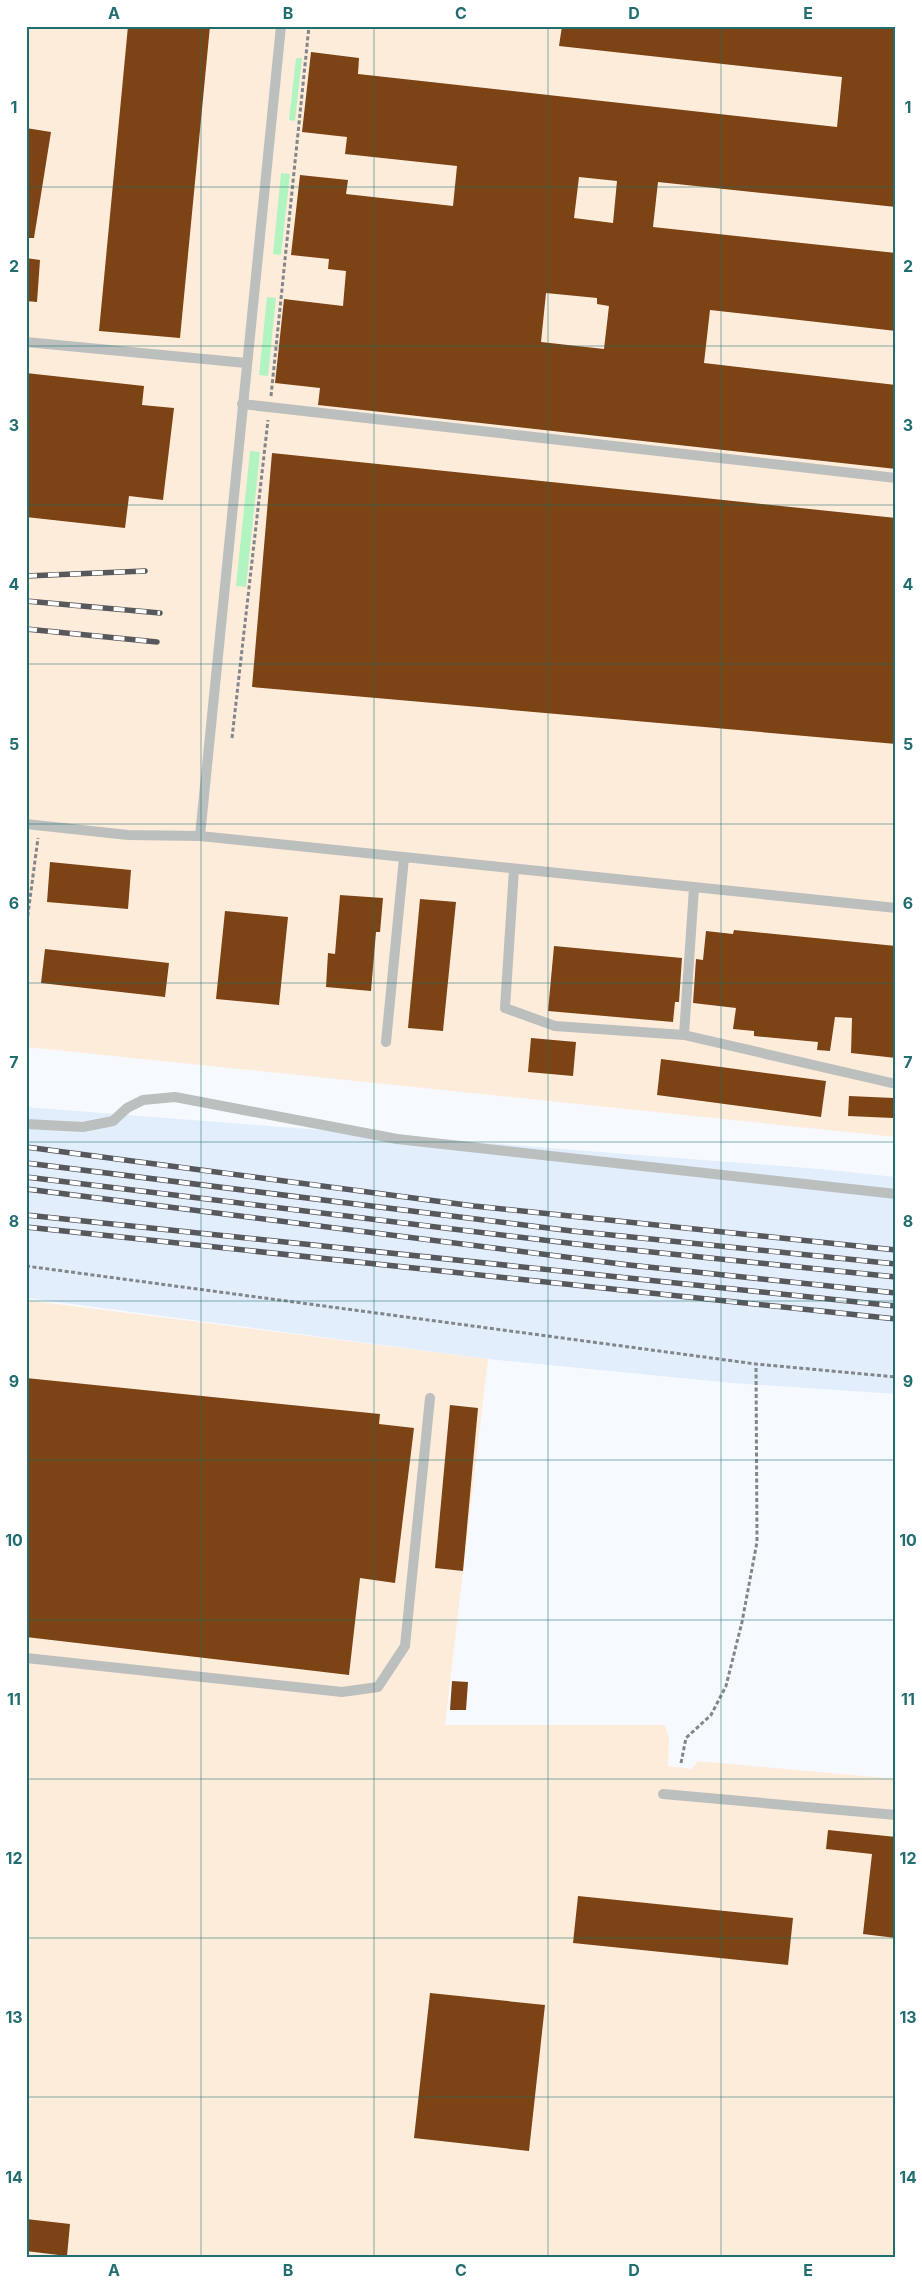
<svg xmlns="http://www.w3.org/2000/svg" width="922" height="2284" font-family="Inter,sans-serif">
<rect width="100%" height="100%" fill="#f6faff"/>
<path fill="#feecdb" d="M 26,26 L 896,26 L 896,1137 L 26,1047 Z
M 26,1300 L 488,1359 L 445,1725 L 665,1725 L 669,1738 L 668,1766 L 691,1769 L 698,1761 L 896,1779 L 896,2258 L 26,2258 Z"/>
<path fill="#e2eefc" d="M 26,1107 L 820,1169 L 896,1177 L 896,1394 L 732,1383 L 488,1359 L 26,1298 Z"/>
<path fill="#b1f4c2" d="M 296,58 L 302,58 L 295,121 L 289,120 Z
M 281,173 L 290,174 L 281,255 L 273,254 Z
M 267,297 L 276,298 L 268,376 L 259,375 Z
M 250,451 L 260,452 L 246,587 L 236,586 Z"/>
<path fill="#7c4314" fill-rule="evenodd" d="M 128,26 L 210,26 L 180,338 L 99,331 Z
M 562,26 L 896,26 L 896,207 L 658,182 L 653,227 L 896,253 L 896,331 L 710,310 L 704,363 L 896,385 L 896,469 L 318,405 L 320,388 L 275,383 L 284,299 L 343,306 L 346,271 L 328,269 L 329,259 L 291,255 L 300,175 L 348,180 L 346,194 L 453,206 L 457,166 L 345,154 L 347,137 L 302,132 L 311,52 L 359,58 L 358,74 L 837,127 L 842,77 L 559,46 ZM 579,177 L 617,181 L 613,223 L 574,218 ZM 546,293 L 597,298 L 597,304 L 609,306 L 604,349 L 541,342 Z
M 26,128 L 51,132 L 34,238 L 26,238 Z
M 26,258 L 40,260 L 37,302 L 26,301 Z
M 26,373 L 144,386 L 142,405 L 174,408 L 163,500 L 129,496 L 125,528 L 26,517 Z
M 272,453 L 896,518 L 896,744 L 252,687 Z
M 50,862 L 131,870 L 128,909 L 47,902 Z
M 340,895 L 383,898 L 380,932 L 376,932 L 371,991 L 326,987 L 328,953 L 335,954 Z
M 420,899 L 456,902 L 443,1031 L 408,1028 Z
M 225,911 L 288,917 L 279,1005 L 216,999 Z
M 734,930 L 896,946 L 896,1058 L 851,1053 L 852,1018 L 835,1017 L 830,1051 L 817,1050 L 818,1042 L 754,1036 L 754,1031 L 733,1029 L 736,1008 L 693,1003 L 696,959 L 703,960 L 706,931 L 733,934 Z
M 554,946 L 682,958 L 679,1002 L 675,1002 L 673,1022 L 548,1011 Z
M 45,949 L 169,963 L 165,997 L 41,983 Z
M 531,1038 L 576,1042 L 573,1076 L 528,1072 Z
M 661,1059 L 826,1081 L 821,1117 L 657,1095 Z
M 849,1096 L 894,1098 L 893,1118 L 848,1116 Z
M 26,1378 L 380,1414 L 379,1424 L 414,1428 L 395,1583 L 360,1578 L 349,1675 L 26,1637 Z
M 450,1405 L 478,1408 L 463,1571 L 435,1568 Z
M 452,1681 L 468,1682 L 466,1710 L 450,1710 Z
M 828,1830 L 896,1837 L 896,1938 L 863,1934 L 872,1854 L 826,1849 Z
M 578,1896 L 793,1918 L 788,1965 L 573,1943 Z
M 430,1993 L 545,2005 L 529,2151 L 414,2138 Z
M 26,2219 L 70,2224 L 67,2256 L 26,2251 Z"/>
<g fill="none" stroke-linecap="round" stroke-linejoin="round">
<path stroke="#828589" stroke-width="3" stroke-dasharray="4 2.5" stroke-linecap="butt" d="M 271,396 L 309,26
M 232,738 L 268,420
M 26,929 L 38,838
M 26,1266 L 756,1364 L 896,1377
M 681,1763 L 686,1738 L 711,1715 L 726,1686 L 742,1622 L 757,1542 L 756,1364"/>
<path stroke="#bbbfbd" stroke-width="10" d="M 26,342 L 246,363
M 242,404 L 896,478
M 26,824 L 128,835 L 200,836 L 896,908
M 200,836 L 281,26
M 514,869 L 505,1008 L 555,1026 L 684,1035 L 896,1084
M 684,1035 L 694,888
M 386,1042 L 404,858
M 26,1124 L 83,1127 L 113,1121 L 127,1108 L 143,1100 L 175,1097 L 397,1139 L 896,1194
M 26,1658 L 342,1692 L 378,1687 L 405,1646 L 430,1398
M 663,1794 L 896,1815"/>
<g stroke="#56585c" stroke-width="5.5">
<path id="rail" d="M 26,576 L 145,571
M 26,601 L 160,613
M 26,629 L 157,642
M 26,1147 L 474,1206 L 896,1250
M 26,1163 L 572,1231 L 896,1264
M 26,1177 L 593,1246 L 896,1277
M 26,1189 L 629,1265 L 896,1293
M 26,1215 L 896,1306
M 26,1227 L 896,1319"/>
</g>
<use href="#rail" stroke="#fff" stroke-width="4" stroke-dasharray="11" stroke-linecap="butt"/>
</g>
<path fill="none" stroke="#216d70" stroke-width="1" stroke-opacity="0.55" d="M 201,26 L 201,2258M 374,26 L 374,2258M 548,26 L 548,2258M 721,26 L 721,2258M 26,187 L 896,187M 26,346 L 896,346M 26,505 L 896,505M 26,664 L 896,664M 26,824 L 896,824M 26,983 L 896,983M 26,1142 L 896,1142M 26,1301 L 896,1301M 26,1460 L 896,1460M 26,1620 L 896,1620M 26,1779 L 896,1779M 26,1938 L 896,1938M 26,2097 L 896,2097"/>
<rect width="922" height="2284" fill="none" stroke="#ffffff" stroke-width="55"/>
<rect x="28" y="28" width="866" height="2228" fill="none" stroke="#216d70" stroke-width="2"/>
<g font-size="16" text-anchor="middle" font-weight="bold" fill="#216d70">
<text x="114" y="19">A</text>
<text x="288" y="19">B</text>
<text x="461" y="19">C</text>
<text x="634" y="19">D</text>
<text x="808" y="19">E</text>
<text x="14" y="113">1</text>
<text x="908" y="113">1</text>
<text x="14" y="272">2</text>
<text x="908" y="272">2</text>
<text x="14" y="431">3</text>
<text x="908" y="431">3</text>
<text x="14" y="590">4</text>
<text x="908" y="590">4</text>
<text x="14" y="750">5</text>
<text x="908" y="750">5</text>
<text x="14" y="909">6</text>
<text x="908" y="909">6</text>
<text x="14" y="1068">7</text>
<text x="908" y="1068">7</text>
<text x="14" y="1227">8</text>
<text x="908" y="1227">8</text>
<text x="14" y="1387">9</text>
<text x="908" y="1387">9</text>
<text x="14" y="1546">10</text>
<text x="908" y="1546">10</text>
<text x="14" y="1705">11</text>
<text x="908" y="1705">11</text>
<text x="14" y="1864">12</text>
<text x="908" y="1864">12</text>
<text x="14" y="2023">13</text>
<text x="908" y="2023">13</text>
<text x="14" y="2183">14</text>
<text x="908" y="2183">14</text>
<text x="114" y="2276">A</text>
<text x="288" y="2276">B</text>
<text x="461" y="2276">C</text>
<text x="634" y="2276">D</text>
<text x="808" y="2276">E</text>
</g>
</svg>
